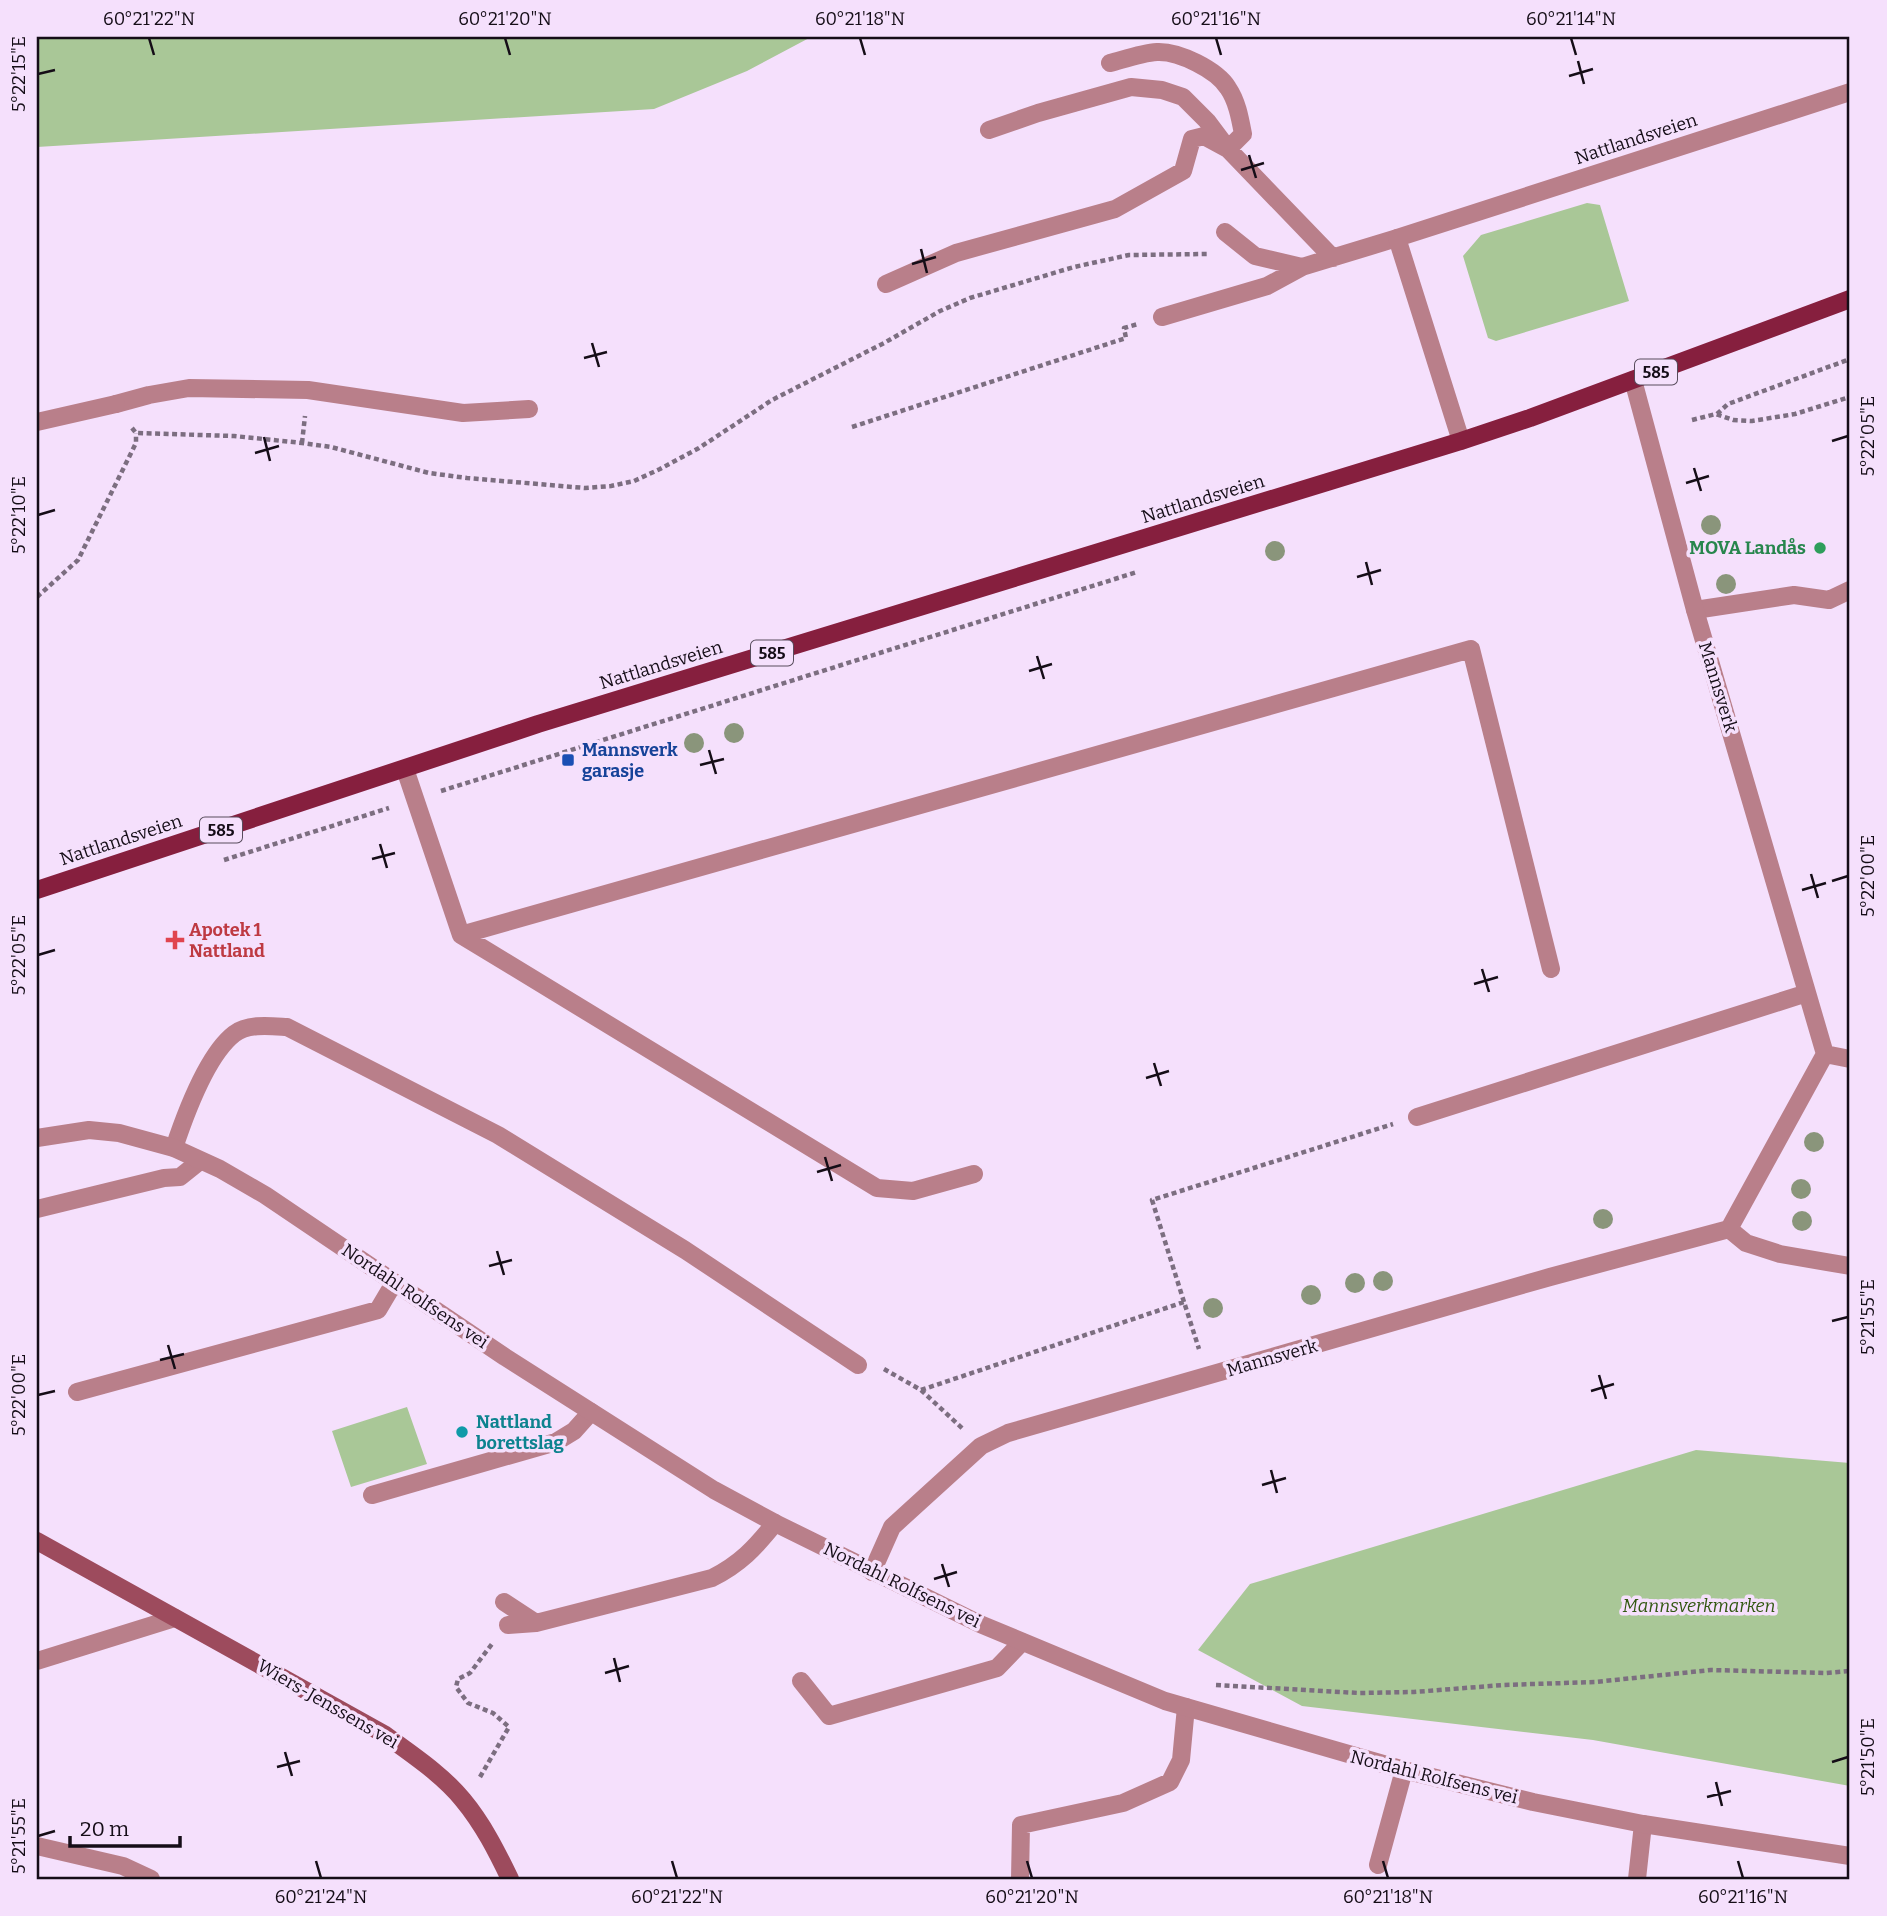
<svg xmlns="http://www.w3.org/2000/svg" width="1887" height="1916" font-family="Bitter,serif">
<rect width="100%" height="100%" fill="#f5e0fc"/>
<path fill="#a9c797" d="M 37,37 L 811,37 L 747,71 L 654,109 L 37,147 Z
M 1587,203 L 1600,205 L 1629,301 L 1496,341 L 1488,338 L 1463,256 L 1481,235 Z
M 407,1407 L 427,1464 L 351,1487 L 332,1431 Z
M 1696,1450 L 1850,1463 L 1850,1786 L 1593,1740 L 1302,1706 L 1198,1650 L 1250,1584 Z"/>
<g fill="none" stroke-linecap="round" stroke-linejoin="round">
<path stroke="#7c6e80" stroke-width="4.5" stroke-dasharray="5 3.5" stroke-linecap="butt" d="M 1717,414 L 1728,404 L 1850,359
M 1692,420 L 1716,414 L 1733,420 L 1752,421 L 1795,414 L 1850,397
M 852,427 L 1126,338 L 1124,328 L 1138,324
M 132,428 L 136,433 L 234,436 L 302,443 L 331,447 L 429,473 L 467,478 L 585,488 L 611,486 L 634,481 L 660,469 L 699,448 L 772,400 L 884,343 L 940,311 L 970,298 L 1074,267 L 1129,255 L 1207,254
M 302,443 L 305,416
M 37,597 L 78,560 L 136,443 L 136,433
M 441,791 L 1137,572
M 224,860 L 389,808
M 1184,1302 L 1152,1200 L 1393,1124
M 884,1369 L 921,1390 L 963,1429
M 921,1390 L 1184,1302 L 1199,1349
M 1216,1685 L 1359,1693 L 1414,1692 L 1503,1685 L 1595,1682 L 1711,1670 L 1826,1673 L 1850,1671
M 480,1777 L 509,1727 L 493,1713 L 468,1703 L 456,1687 L 458,1679 L 470,1673 L 492,1644"/>
<path stroke="#b97f8a" stroke-width="18" d="M 989,130 L 1038,113 L 1131,87 L 1162,90 L 1183,97 L 1207,121 L 1228,149 L 1243,134 C 1240,118 1237,101 1228,88 C 1217,70 1179,51 1157,52 C 1142,53 1125,59 1110,63
M 1225,232 L 1255,256 L 1302,267 L 1397,238
M 886,284 L 956,253 L 1115,209 L 1183,171 L 1192,139 L 1204,136 L 1228,149 L 1333,258
M 1162,317 L 1267,286 L 1302,267
M 116,404 L 149,395 L 189,388 L 308,390 L 463,413 L 529,409
M 1695,610 L 1794,595 L 1829,600 L 1850,590
M 405,769 L 461,935 L 877,1188 L 913,1191 L 974,1174
M 461,935 L 1471,649 L 1551,969
M 174,1148 C 185,1115 207,1055 234,1034 C 248,1023 271,1026 287,1027 L 498,1135 L 685,1250 L 858,1365
M 37,1209 L 164,1178 L 180,1177 L 200,1161
M 77,1392 L 378,1310 L 394,1283
M 372,1495 L 556,1442 L 574,1431 L 591,1412
M 504,1602 L 536,1623
M 508,1625 L 536,1623 L 712,1578 C 740,1564 755,1548 775,1523
M 37,1661 L 175,1618
M 801,1681 L 829,1716 L 997,1668 L 1022,1642
M 1378,1865 L 1404,1770
M 1020,1879 L 1021,1825 L 1123,1803 L 1170,1782 L 1181,1760 L 1186,1707
M 1637,1879 L 1643,1824"/>
<path stroke="#b97f8a" stroke-width="18" d="M 1633,380 L 1695,610 L 1825,1054 L 1850,1059
M 37,422 L 116,404
M 1461,441 L 1397,238 L 1850,92
M 1417,1117 L 1807,993
M 37,1138 L 89,1130 L 119,1133 L 174,1148 L 220,1169 L 265,1195 L 505,1357 L 714,1490 L 775,1523 L 980,1624 L 1165,1701 L 1404,1770 L 1533,1802 L 1643,1824 L 1850,1856
M 1729,1229 L 1746,1243 L 1780,1254 L 1850,1266
M 872,1572 L 892,1527 L 981,1446 L 1008,1433 L 1550,1277 L 1729,1229 L 1825,1054
M 37,1846 L 123,1866 L 151,1879"/>
<path stroke="#9d4b5d" stroke-width="18" d="M 37,1541 L 384,1734 C 411,1754 442,1774 463,1800 C 483,1824 497,1852 510,1879"/>
<path stroke="#861f3e" stroke-width="18" d="M 37,890 L 538,724 L 1461,441 L 1530,418 L 1850,299"/>
</g>
<g fill="#8a957b">
<circle cx="1711" cy="525" r="10"/>
<circle cx="1275" cy="551" r="10"/>
<circle cx="1726" cy="584" r="10"/>
<circle cx="734" cy="733" r="10"/>
<circle cx="694" cy="743" r="10"/>
<circle cx="1814" cy="1142" r="10"/>
<circle cx="1801" cy="1189" r="10"/>
<circle cx="1603" cy="1219" r="10"/>
<circle cx="1802" cy="1221" r="10"/>
<circle cx="1383" cy="1281" r="10"/>
<circle cx="1355" cy="1283" r="10"/>
<circle cx="1311" cy="1295" r="10"/>
<circle cx="1213" cy="1308" r="10"/>
</g>
<path fill="none" stroke="#150d17" stroke-width="2.5" d="M 149,38 L 154,55M 505,38 L 510,55M 860,38 L 865,55M 1216,38 L 1221,55M 1571,38 L 1576,55M 1578,61 L 1584,84M 38,74 L 55,70M 1569,76 L 1593,69M 1249,155 L 1256,178M 1241,170 L 1264,163M 921,249 L 927,273M 912,264 L 936,257M 592,343 L 599,367M 584,358 L 607,352M 264,437 L 270,461M 1832,441 L 1848,436M 255,453 L 279,446M 1694,468 L 1701,491M 1686,483 L 1709,476M 38,515 L 55,510M 1366,562 L 1372,585M 1357,577 L 1381,570M 1037,656 L 1044,679M 1029,671 L 1052,664M 709,750 L 716,774M 700,765 L 724,759M 380,844 L 387,868M 372,859 L 395,853M 1811,874 L 1818,898M 1832,881 L 1848,876M 1802,890 L 1826,883M 38,955 L 55,950M 1482,969 L 1489,992M 1474,984 L 1498,977M 1154,1063 L 1161,1086M 1146,1078 L 1169,1071M 825,1157 L 832,1181M 817,1172 L 841,1165M 497,1251 L 504,1275M 489,1266 L 512,1260M 1832,1321 L 1848,1317M 168,1345 L 175,1369M 160,1360 L 184,1354M 1599,1375 L 1606,1399M 1591,1391 L 1614,1384M 38,1395 L 55,1391M 1271,1470 L 1277,1493M 1262,1485 L 1286,1478M 942,1564 L 949,1587M 934,1579 L 957,1572M 614,1658 L 620,1682M 605,1673 L 629,1666M 285,1752 L 292,1776M 1832,1762 L 1848,1757M 277,1767 L 300,1761M 1716,1782 L 1722,1806M 1707,1797 L 1731,1791M 38,1836 L 55,1831M 316,1861 L 321,1878M 672,1861 L 677,1878M 1027,1861 L 1032,1878M 1383,1861 L 1388,1878M 1738,1861 L 1743,1878"/>
<circle fill="#2e9e5b" stroke="#f5e0fc" stroke-width="2.5" cx="1820" cy="548" r="7"/>
<rect fill="#1a4fb4" stroke="#f5e0fc" stroke-width="2.5" x="561" y="753" width="14" height="14" rx="3.5"/>
<path fill="#e0444e" stroke="#f5e0fc" stroke-width="2.5" d="M171.5 929.5h7v7h7v7h-7v7h-7v-7h-7v-7h7z"/>
<circle fill="#0f9aa8" stroke="#f5e0fc" stroke-width="2.5" cx="462" cy="1432" r="7"/>
<g text-anchor="middle" stroke-width="7" stroke-linejoin="round" paint-order="stroke">
<g fill="#f5e0fc" stroke="#584c5c" stroke-width="2">
<rect x="1635" y="359.5" width="42" height="25" rx="5"/>
<rect x="751" y="640.5" width="42" height="25" rx="5"/>
<rect x="200" y="817.5" width="42" height="25" rx="5"/>
</g>
<g font-size="16" font-weight="bold" fill="#150d17">
<text x="1656" y="378">585</text>
<text x="772" y="659">585</text>
<text x="221" y="836">585</text>
</g>
<g font-size="18" fill="#150d17" stroke="#f5e0fc">
<text transform="translate(1636 139) rotate(-18)" y="6">Nattlandsveien</text>
<text transform="translate(1203 499) rotate(-17)" y="6">Nattlandsveien</text>
<text transform="translate(661 665) rotate(-17)" y="6">Nattlandsveien</text>
<text transform="translate(1718 687) rotate(73)" y="6">Mannsverk</text>
<text transform="translate(121 840) rotate(-18)" y="6">Nattlandsveien</text>
<text transform="translate(415 1296) rotate(34)" y="6">Nordahl Rolfsens vei</text>
<text transform="translate(1272 1358) rotate(-16)" y="6">Mannsverk</text>
<text transform="translate(902 1585) rotate(26)" y="6">Nordahl Rolfsens vei</text>
<text transform="translate(328 1704) rotate(30)" y="6">Wiers-Jenssens vei</text>
<text transform="translate(1434 1777) rotate(14)" y="6">Nordahl Rolfsens vei</text>
</g>
<g font-size="18" font-weight="bold" fill="#27864d" stroke="#f5e0fc" text-anchor="end">
<text x="1806" y="554">MOVA Landås</text>
</g>
<g font-size="18" font-weight="bold" fill="#164399" stroke="#f5e0fc" text-anchor="start">
<text x="582" y="756">Mannsverk<tspan x="582" dy="21">garasje</tspan></text>
</g>
<g font-size="18" font-weight="bold" fill="#be3a42" stroke="#f5e0fc" text-anchor="start">
<text x="189" y="936">Apotek 1<tspan x="189" dy="21">Nattland</tspan></text>
</g>
<g font-size="18" font-weight="bold" fill="#0d838f" stroke="#f5e0fc" text-anchor="start">
<text x="476" y="1428">Nattland<tspan x="476" dy="21">borettslag</tspan></text>
</g>
<g font-size="18" font-style="italic" fill="#325811" stroke="#f5e0fc">
<text x="1699" y="1612">Mannsverkmarken</text>
</g>
</g>
<rect width="1887" height="1916" fill="none" stroke="#f5e0fc" stroke-width="77"/>
<path d="M70 1836v10h110v-10" fill="none" stroke="#150d17" stroke-width="3.5"/>
<text x="80" y="1836" font-size="21" fill="#150d17" stroke="#f5e0fc" stroke-width="5" paint-order="stroke">20 m</text>
<rect x="38" y="38" width="1810" height="1840" fill="none" stroke="#150d17" stroke-width="2.5"/>
<g font-size="18" text-anchor="middle" fill="#150d17">
<text x="149" y="25">60°21'22"N</text>
<text x="505" y="25">60°21'20"N</text>
<text x="860" y="25">60°21'18"N</text>
<text x="1216" y="25">60°21'16"N</text>
<text x="1571" y="25">60°21'14"N</text>
<text transform="translate(19 74) rotate(-90)" y="6">5°22'15"E</text>
<text transform="translate(1868 436) rotate(-90)" y="6">5°22'05"E</text>
<text transform="translate(19 515) rotate(-90)" y="6">5°22'10"E</text>
<text transform="translate(1868 876) rotate(-90)" y="6">5°22'00"E</text>
<text transform="translate(19 955) rotate(-90)" y="6">5°22'05"E</text>
<text transform="translate(1868 1317) rotate(-90)" y="6">5°21'55"E</text>
<text transform="translate(19 1395) rotate(-90)" y="6">5°22'00"E</text>
<text transform="translate(1868 1757) rotate(-90)" y="6">5°21'50"E</text>
<text transform="translate(19 1836) rotate(-90)" y="6">5°21'55"E</text>
<text x="321" y="1903">60°21'24"N</text>
<text x="677" y="1903">60°21'22"N</text>
<text x="1032" y="1903">60°21'20"N</text>
<text x="1388" y="1903">60°21'18"N</text>
<text x="1743" y="1903">60°21'16"N</text>
</g>
</svg>
